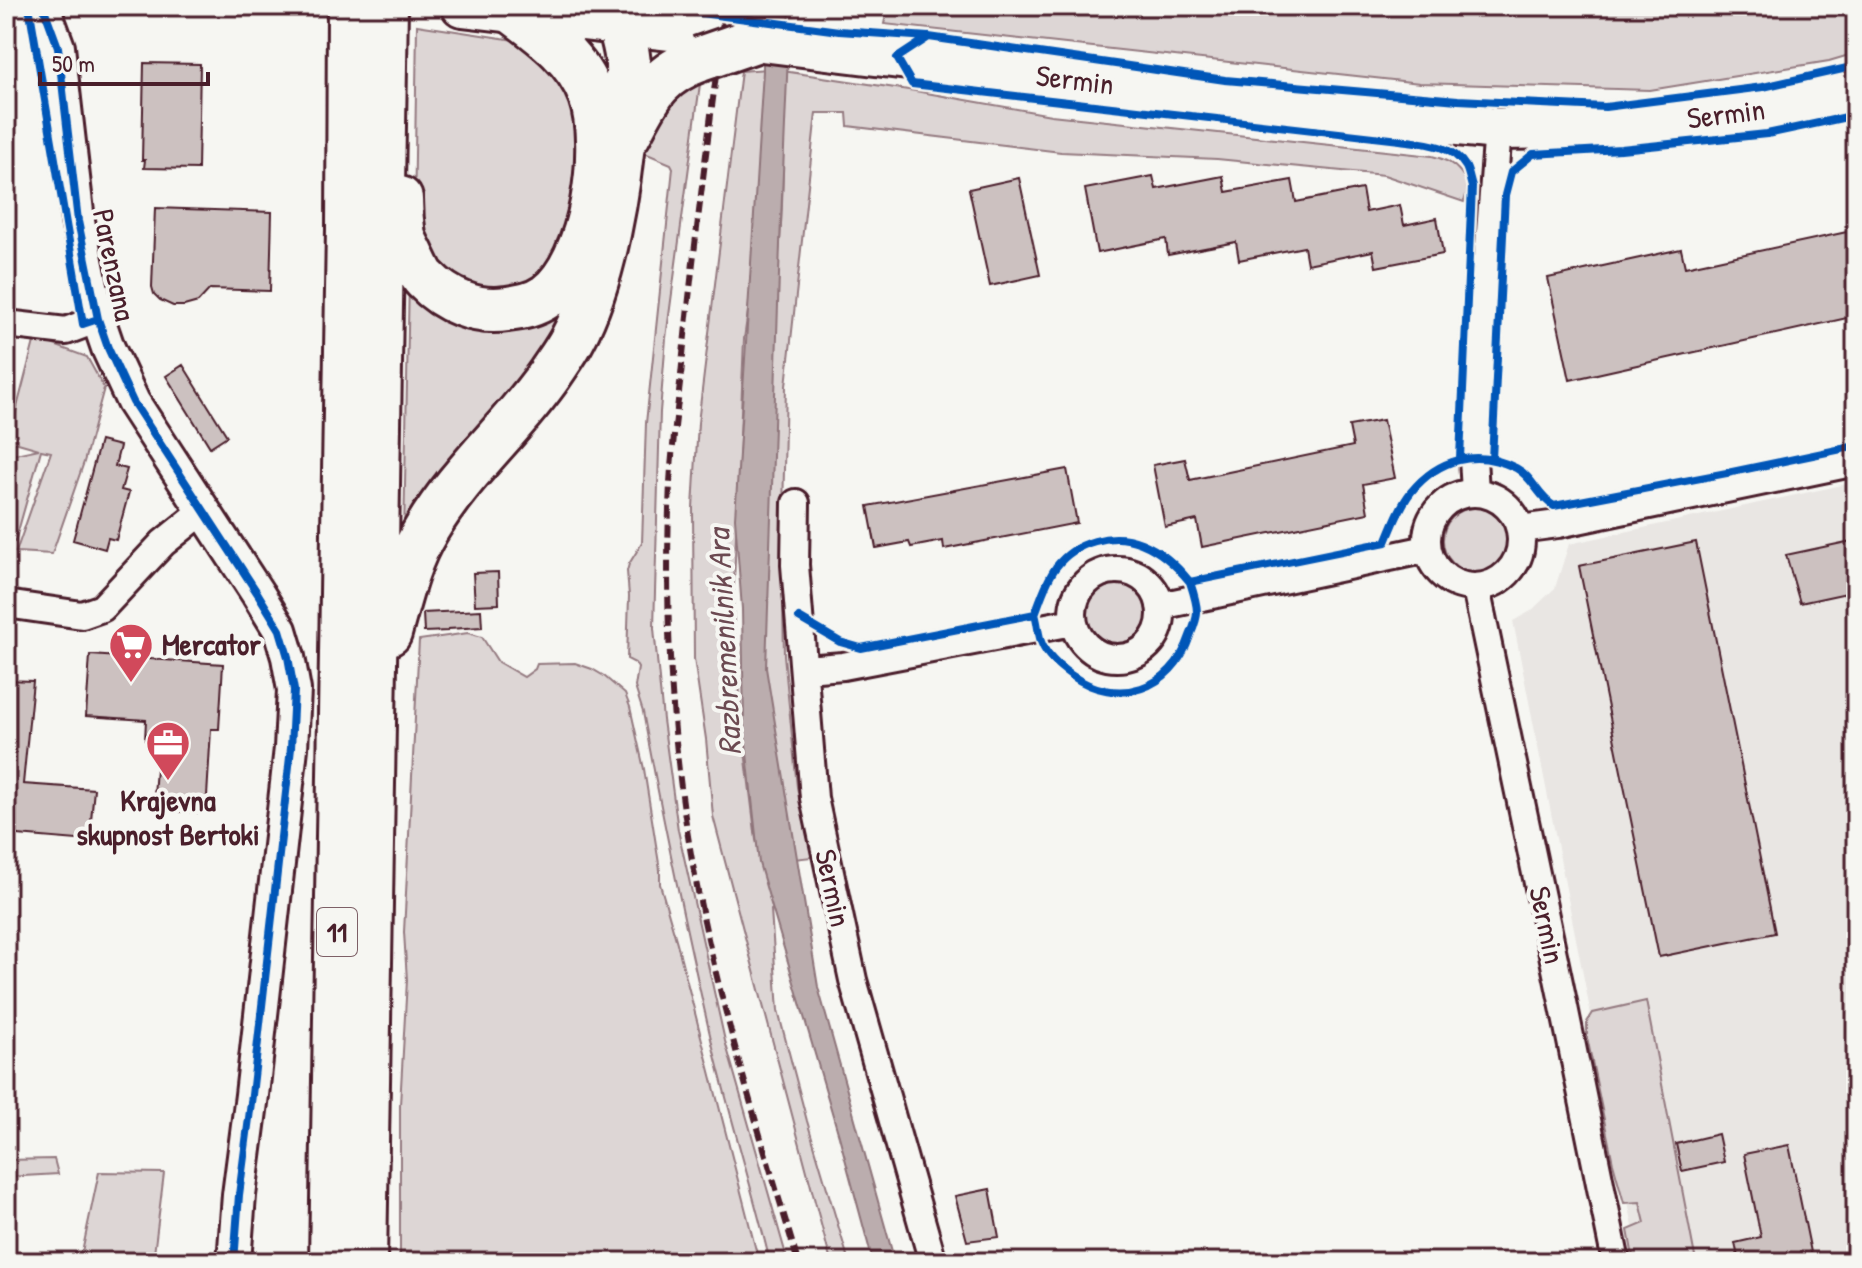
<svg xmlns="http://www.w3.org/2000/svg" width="1862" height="1268" font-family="'Patrick Hand',sans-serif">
<rect width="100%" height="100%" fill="#f6f6f2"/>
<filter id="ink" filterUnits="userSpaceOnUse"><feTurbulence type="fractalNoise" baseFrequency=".0125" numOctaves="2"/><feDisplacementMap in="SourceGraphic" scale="16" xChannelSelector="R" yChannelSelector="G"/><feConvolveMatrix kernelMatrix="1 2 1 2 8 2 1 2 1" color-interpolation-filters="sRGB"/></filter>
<g filter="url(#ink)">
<path fill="#e9e6e3" d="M 1856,482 L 1856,1262 L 1640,1262 L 1513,621 L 1531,611 L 1555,588 L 1569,544 Z"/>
<path fill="#ddd6d5" stroke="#947a80" stroke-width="2" d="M 888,6 L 1856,6 L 1856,53 L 1829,61 L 1650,90 L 1420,83 L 884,24 Z
M 417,25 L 534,43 L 577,97 L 580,202 L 540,282 L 477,293 L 448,280 L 414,221 Z
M 767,69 L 761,220 L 744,339 L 733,609 L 744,743 L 756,840 L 777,906 L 771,910 L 778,1011 L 807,1121 L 849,1262 L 831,1262 L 713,816 L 706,739 L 694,659 L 693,508 L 698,423 L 741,71 Z
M 783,71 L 915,91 L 1051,115 L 1432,156 C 1455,161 1473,177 1464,202 L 1384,175 L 1217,159 L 1061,152 L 848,126 L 847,113 L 816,113 L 786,386 L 782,552 L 784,655 L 797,787 L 812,857 L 786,860 L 764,721 L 773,304 C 785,227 783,149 783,71 Z
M 700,84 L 666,338 L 660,412 L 654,628 L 663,720 L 678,830 L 725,1041 L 788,1262 L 770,1262 C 752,1187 729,1114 711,1039 C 686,930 663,821 643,712 L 635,687 L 638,668 L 635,663 L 627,659 L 629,596 L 627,571 L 629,564 L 642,543 L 646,423 L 673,168 L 671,164 L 640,151 L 650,128 L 677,97 Z
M 409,279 L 578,301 L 404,537 Z
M 35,338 L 87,357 L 104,388 L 84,462 L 52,554 L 16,552 L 51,452 L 41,450 L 15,542 L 6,539 L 6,484 L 15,454 L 39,449 L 11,441 L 14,419 Z
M1443 540a32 32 0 1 1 64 0a32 32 0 1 1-64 0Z
M1087 613a30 30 0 1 1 60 0a30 30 0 1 1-60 0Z
M 468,633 L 482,637 L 498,662 L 524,677 L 535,669 L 537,664 L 575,663 L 592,669 L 604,676 L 625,694 L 630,707 L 644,769 L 660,870 L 660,884 L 677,943 L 759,1262 L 400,1262 L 400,1105 L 407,980 L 404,932 L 419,640 Z
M 1646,1001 L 1696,1262 L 1634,1262 L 1628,1230 L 1645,1223 L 1640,1202 L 1624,1203 L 1613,1163 L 1587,1037 L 1587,1022 L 1593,1013 Z
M 54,1159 L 58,1174 L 6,1177 L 6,1160 Z
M 99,1172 L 164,1173 L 153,1262 L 80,1262 Z"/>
<path fill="#bbadae" stroke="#8e747a" stroke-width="2" d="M 763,6 L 790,6 L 780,244 L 766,668 L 818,987 L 895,1262 L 873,1262 L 839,1136 L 759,863 L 744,726 L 742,609 L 735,518 L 763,71 Z"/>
<path fill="#ccc1c0" stroke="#4a1f2b" stroke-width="2" d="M 144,63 L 200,64 L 198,169 L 144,168 L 145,160 L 142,160 Z
M 1153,176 L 1156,189 L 1223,176 L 1226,192 L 1292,180 L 1296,202 L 1362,189 L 1366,212 L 1400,205 L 1404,225 L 1437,218 L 1443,254 L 1376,267 L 1373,251 L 1307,264 L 1304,247 L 1239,260 L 1236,242 L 1168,255 L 1166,239 L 1097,253 L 1085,189 Z
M 1019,178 L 1040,275 L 990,286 L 969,189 Z
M 155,208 L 272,212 L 270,291 L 210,289 L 198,302 L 184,306 L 173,306 L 160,300 L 154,294 L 152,287 Z
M 1856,230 L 1856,316 L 1570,380 L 1548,278 L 1681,249 L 1685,267 Z
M 183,365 L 227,436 L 210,447 L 166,376 Z
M 1383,420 L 1395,478 L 1363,484 L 1368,513 L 1202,547 L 1197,520 L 1165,527 L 1153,465 L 1185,459 L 1190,480 L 1353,446 L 1349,426 Z
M 100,441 L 120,446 L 115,466 L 127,469 L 121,490 L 129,492 L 116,540 L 108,538 L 105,549 L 73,540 Z
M 1067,469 L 1077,523 L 944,549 L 943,541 L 911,547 L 909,542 L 876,548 L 868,506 Z
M 1856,540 L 1856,591 L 1800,603 L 1786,555 Z
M 1696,542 L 1775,933 L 1659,957 L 1579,566 Z
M 498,572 L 499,604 L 475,605 L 473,573 Z
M 481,610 L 482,627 L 448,629 L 448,631 L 424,632 L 423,613 Z
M 90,655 L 223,664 L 219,729 L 211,729 L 206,813 L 153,810 L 158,740 L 145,740 L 146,720 L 86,716 Z
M 6,680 L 33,681 L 23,784 L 94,789 L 89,841 L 6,834 Z
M 1718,1134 L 1724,1162 L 1682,1171 L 1676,1144 Z
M 1789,1145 L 1813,1262 L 1739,1262 L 1735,1243 L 1761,1237 L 1744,1154 Z
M 990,1189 L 999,1237 L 967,1241 L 955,1196 Z"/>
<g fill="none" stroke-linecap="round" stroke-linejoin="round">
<g stroke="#4a1f2b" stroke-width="32">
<path id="minor" d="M 6,324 L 66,331 L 98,319
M 1475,492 L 1473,458 L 1477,402 L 1498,129
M1427 540a47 47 0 1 1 94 0a47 47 0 1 1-94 0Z
M 796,503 L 795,565 L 814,798 L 853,980 L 933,1262
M 1520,529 L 1558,524 L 1856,462
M1073 614a44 44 0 1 1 88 0a44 44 0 1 1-88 0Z
M 1476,588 L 1563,1002 L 1616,1262
M 6,604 L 82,615 L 102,608 L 163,543 L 204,510
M 1160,606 L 1427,549
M 805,669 L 843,666 L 1073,622"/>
</g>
<g stroke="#4a1f2b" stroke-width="38">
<path id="tertiary" d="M 43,6 L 58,47 L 78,221 L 98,319 L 108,348 L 133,402 L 258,594 L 280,630 L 288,657 L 294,690 L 291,748 L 252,1095 L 239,1195 L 234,1262"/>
</g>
<g stroke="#4a1f2b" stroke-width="46">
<path id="primary" d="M 462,6 L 704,34
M 755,40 L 1379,117 L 1498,129 L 1626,127 L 1750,113 L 1856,93"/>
</g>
<g stroke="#4a1f2b" stroke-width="50">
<path id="trunk" d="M 628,135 C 649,96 656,75 700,59
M 400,199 C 400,211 401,224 403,236 C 405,243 410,251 413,258 C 417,265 420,274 425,279 C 446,301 477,314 507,309 C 522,307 534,305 547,296 C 593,262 609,147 591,96 C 577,58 545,35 514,12
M 389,633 C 399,598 407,561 426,530 C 460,472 512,429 550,374 C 558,362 567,350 573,338 C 604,281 619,186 624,121 C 626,103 629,84 628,66 C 628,52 623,38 620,24
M 332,1262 L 349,229 L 350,6
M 364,1262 L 385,6"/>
</g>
<use href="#minor" stroke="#f6f6f2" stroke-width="26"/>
<use href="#tertiary" stroke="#f6f6f2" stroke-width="32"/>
<use href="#primary" stroke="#f6f6f2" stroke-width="40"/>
<use href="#trunk" stroke="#f6f6f2" stroke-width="44"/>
<path stroke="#4a1f2b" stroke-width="6" stroke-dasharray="12 6" stroke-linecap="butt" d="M 725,6 C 709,129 693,252 681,375 C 677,411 672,447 670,483 C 666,571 668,665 677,752 C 694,926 748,1095 798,1262"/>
<g stroke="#4a1f2b" stroke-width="50" stroke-linecap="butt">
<path id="trunk-bridge" d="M 700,59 L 755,40"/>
</g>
<use href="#trunk-bridge" stroke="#f6f6f2" stroke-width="44"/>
<g stroke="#f6f6f2" stroke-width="13">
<path id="cycleway" d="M 27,6 L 30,12 L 83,324 L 98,319
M 43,6 L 58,47 L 78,221 L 98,319 L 108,348 L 133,402 L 258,594 L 280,630 L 288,657 L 294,690 L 291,748 L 252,1095 L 239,1195 L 234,1262
M 647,6 L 839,31 L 929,37 L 1225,80 L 1458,100 L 1605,107 L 1763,87 L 1856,66
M 929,37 L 897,58 L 912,84 L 1400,140 C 1423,143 1453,144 1466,167 C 1469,173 1470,181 1472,187 L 1460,458
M 1492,459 L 1505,195 L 1511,172 L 1533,154 L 1621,149 L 1767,134 L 1856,115
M 1035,614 C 1038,623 1038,635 1042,644 C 1047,656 1061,668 1071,675 C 1118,708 1172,690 1190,636 C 1193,629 1197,620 1197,612 C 1197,603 1193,591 1190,582
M 799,618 L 840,642 L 861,648 L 1035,614 C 1041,598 1046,581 1056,567 C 1075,542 1112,531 1141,543 C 1161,551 1177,566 1190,582 L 1386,542 C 1393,525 1400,506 1411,492 C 1438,459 1476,448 1516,468 C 1533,477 1538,497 1554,506 L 1732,472 L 1856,446"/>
</g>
<use href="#cycleway" stroke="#0057b8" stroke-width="8"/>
</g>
</g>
<defs>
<g id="supermarket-pin" transform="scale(2.3)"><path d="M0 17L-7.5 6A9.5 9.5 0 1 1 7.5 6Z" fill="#d1495b" stroke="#f6f6f2"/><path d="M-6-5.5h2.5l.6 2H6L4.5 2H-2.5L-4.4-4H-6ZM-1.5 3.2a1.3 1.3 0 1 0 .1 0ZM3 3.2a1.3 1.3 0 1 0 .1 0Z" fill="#fff"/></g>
<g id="office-pin" transform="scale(2.3)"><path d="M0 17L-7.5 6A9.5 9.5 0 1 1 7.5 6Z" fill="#d1495b" stroke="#f6f6f2"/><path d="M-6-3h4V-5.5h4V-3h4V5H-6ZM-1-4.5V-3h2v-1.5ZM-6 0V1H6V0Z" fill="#fff"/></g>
</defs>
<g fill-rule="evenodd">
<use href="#supermarket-pin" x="131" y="645"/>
<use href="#office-pin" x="168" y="743"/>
</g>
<g text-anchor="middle" stroke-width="8" stroke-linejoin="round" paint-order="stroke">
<rect fill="#f6f6f2" stroke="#7e6067" stroke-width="2" x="317" y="908" width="40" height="48" rx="6"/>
<g font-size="28" font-weight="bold" fill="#4a1f2b">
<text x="337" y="942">11</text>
</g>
<g font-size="30" fill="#4a1f2b" stroke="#f6f6f2">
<text transform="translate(1075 80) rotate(7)" y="10">Sermin</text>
<text transform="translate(1726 114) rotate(-7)" y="10">Sermin</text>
<text transform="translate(114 265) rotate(78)" y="10">Parenzana</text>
<text transform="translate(833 888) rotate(78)" y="10">Sermin</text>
<text transform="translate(1547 925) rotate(78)" y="10">Sermin</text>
</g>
<g font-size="30" font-weight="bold" fill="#4a1f2b" stroke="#f6f6f2" text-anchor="start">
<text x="162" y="655">Mercator</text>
<text x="168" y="811" text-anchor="middle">Krajevna<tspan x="168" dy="34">skupnost Bertoki</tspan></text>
</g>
<g font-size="32" font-style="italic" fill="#6c4a52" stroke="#f6f6f2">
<text transform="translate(724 642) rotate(-93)" y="11">Razbremenilnik Ara</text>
</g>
</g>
<rect width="1862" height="1268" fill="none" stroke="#f6f6f2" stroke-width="32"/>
<rect x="16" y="16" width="1830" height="1236" fill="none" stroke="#4a1f2b" stroke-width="3" filter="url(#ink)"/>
<path d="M40 72v12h168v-12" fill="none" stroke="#4a1f2b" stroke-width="4"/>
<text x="52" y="72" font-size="24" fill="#4a1f2b" stroke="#f6f6f2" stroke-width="6" paint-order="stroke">50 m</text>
</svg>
